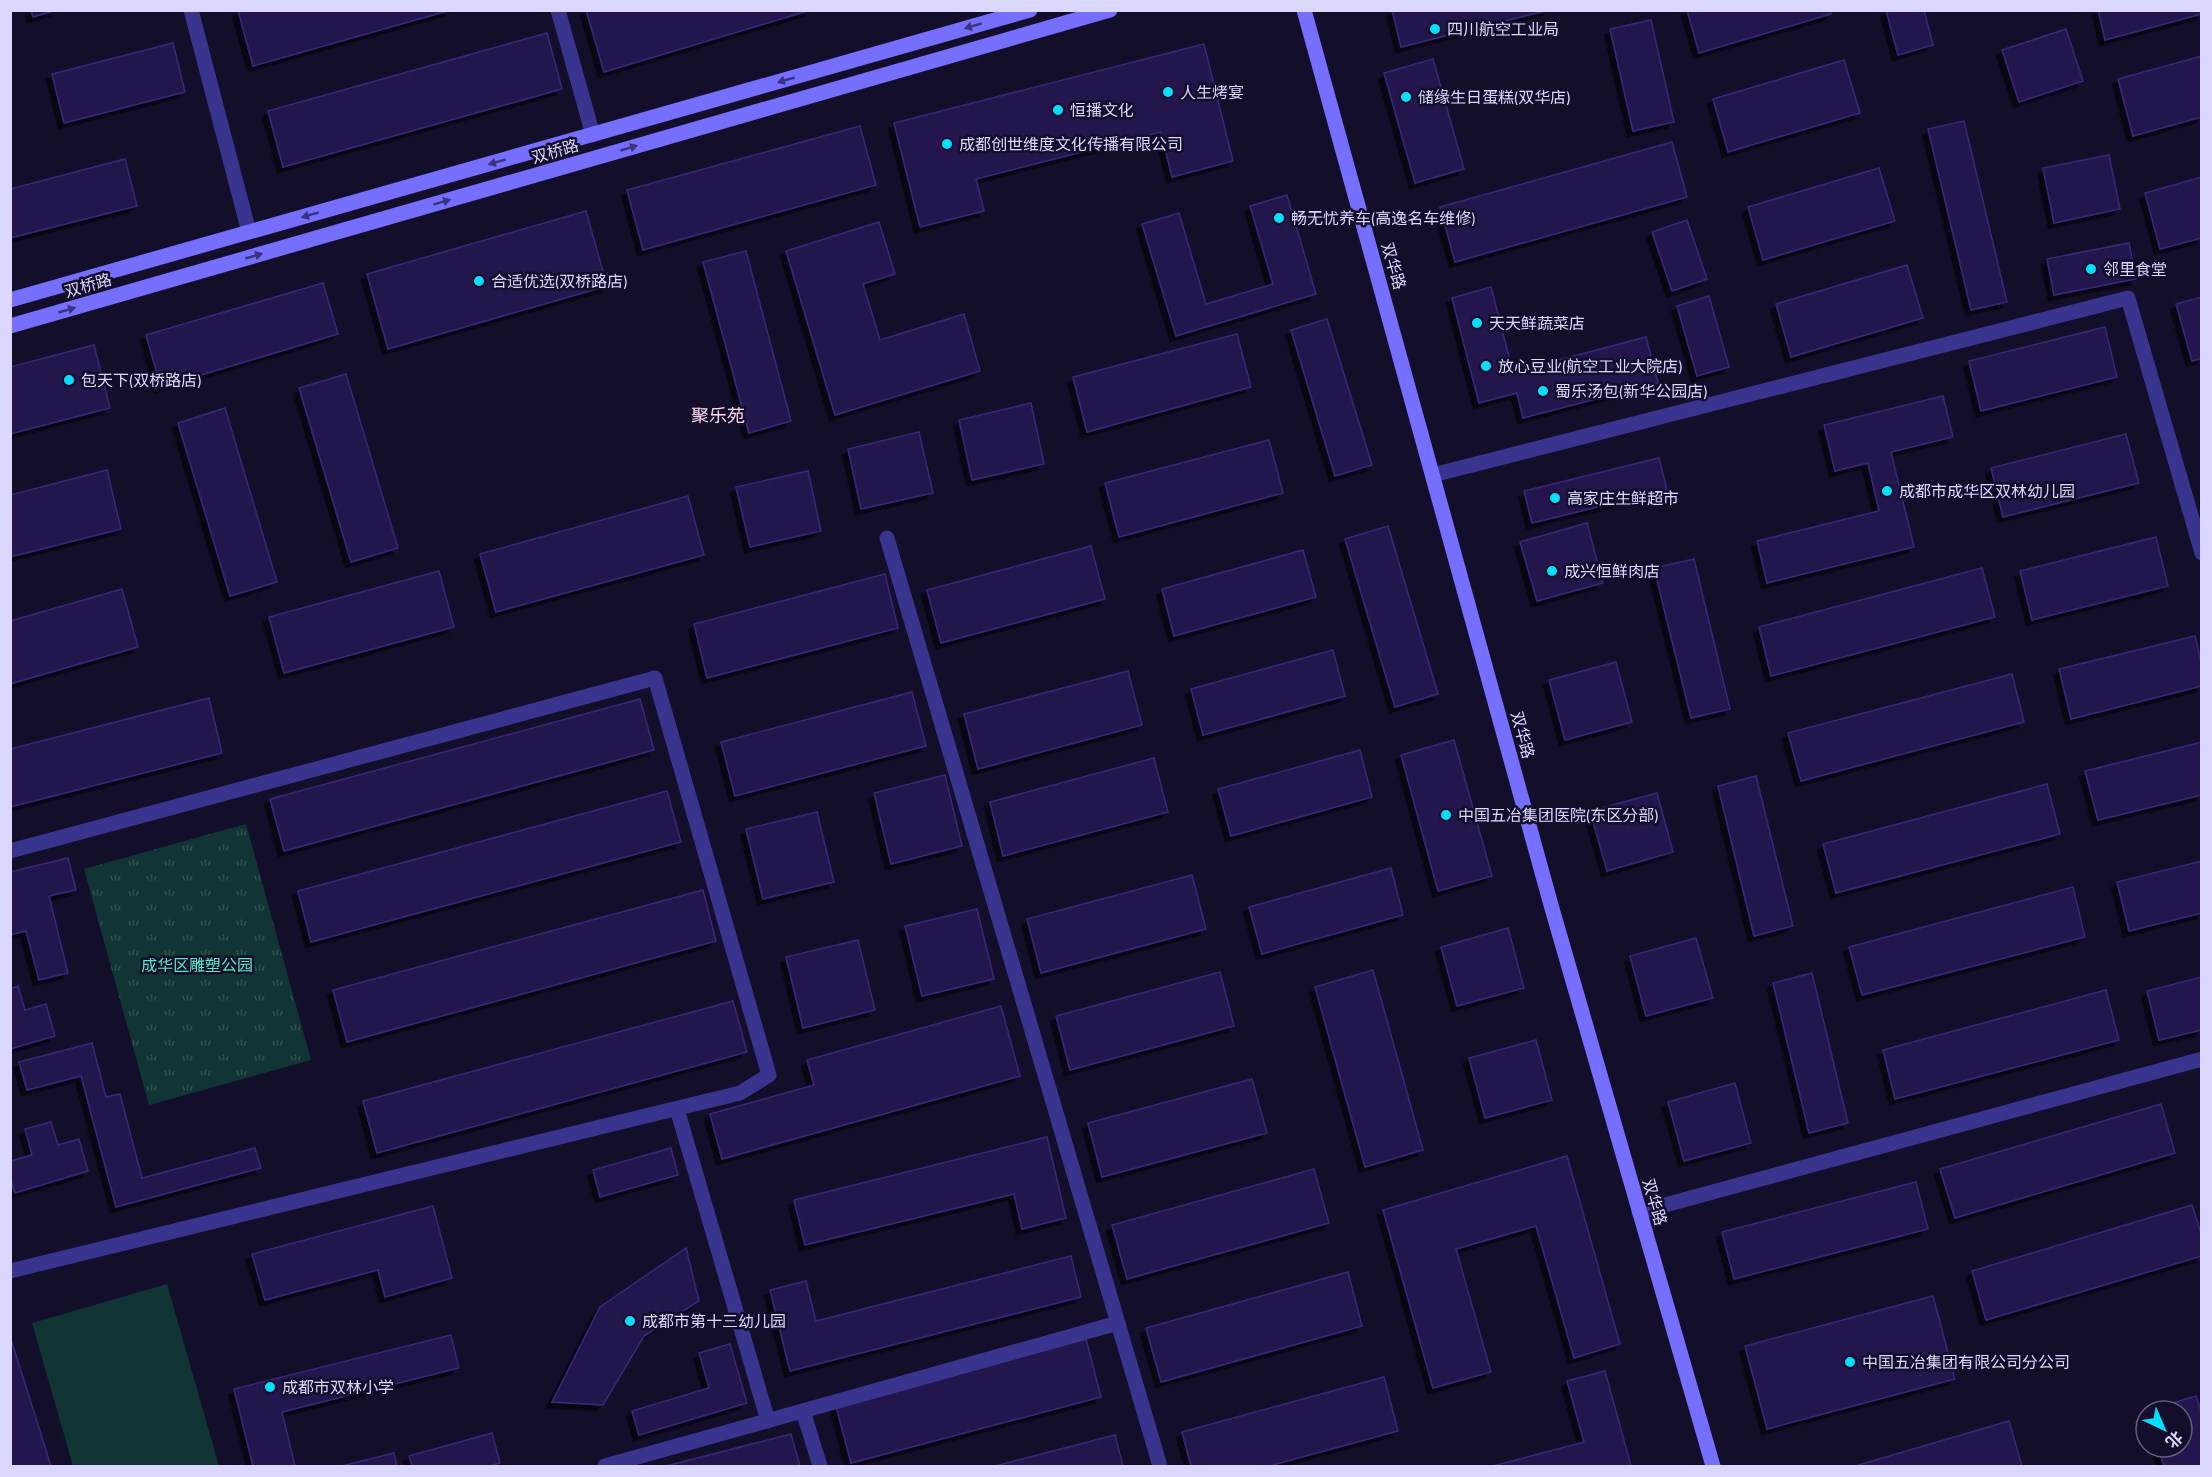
<svg xmlns="http://www.w3.org/2000/svg" width="2212" height="1477" font-family="'Titillium Web','Noto Sans SC',sans-serif">
<defs>
<pattern id="grass-tufts" width="24" height="20" patternUnits="userSpaceOnUse" patternTransform="scale(1.5)"><rect width="24" height="20" fill="#103534"/><path d="M3 7l-1-3M5 7V3M7 7l1-3M15 17l-1-3M17 17v-4M19 17l1-3" fill="none" stroke="#325252"/></pattern>
<filter id="shadow"><feDropShadow dx="-5.5" dy="5.5" stdDeviation="0" flood-color="#0009"/></filter>
</defs>
<rect width="100%" height="100%" fill="#130e2a"/>
<path fill="url(#grass-tufts)" d="M 246,824 L 311,1060 L 149,1105 L 84,869 Z"/>
<path fill="#103534" d="M 167,1284 L 219,1466 L 73,1466 L 32,1323 Z"/>
<path fill="#24184d" stroke="#3a277b" stroke-width="1.5" filter="url(#shadow)" d="M 31,10 L 57,10 L 33,17 Z
M 238,10 L 451,10 L 253,66 Z
M 586,10 L 811,10 L 604,72 Z
M 1392,10 L 1549,10 L 1401,47 Z
M 1687,10 L 1830,10 L 1831,14 L 1699,53 Z
M 1886,10 L 1924,10 L 1933,45 L 1898,55 Z
M 2098,10 L 2202,10 L 2202,14 L 2105,40 Z
M 1651,20 L 1674,122 L 1633,131 L 1610,29 Z
M 2066,29 L 2083,81 L 2019,102 L 2002,50 Z
M 547,33 L 562,89 L 283,167 L 268,111 Z
M 173,43 L 185,92 L 64,123 L 52,74 Z
M 1204,44 L 1233,161 L 1172,177 L 1161,132 L 976,179 L 984,211 L 920,227 L 894,123 Z
M 2202,56 L 2202,117 L 2133,136 L 2118,79 Z
M 1433,59 L 1464,169 L 1415,183 L 1384,73 Z
M 1844,60 L 1860,113 L 1728,152 L 1713,99 Z
M 1964,121 L 2007,302 L 1971,310 L 1928,129 Z
M 860,126 L 876,185 L 643,250 L 627,190 Z
M 1672,142 L 1687,197 L 1455,262 L 1440,207 Z
M 2109,155 L 2120,209 L 2054,223 L 2043,168 Z
M 125,159 L 137,206 L 10,238 L 10,189 Z
M 1879,168 L 1895,221 L 1763,260 L 1748,207 Z
M 2202,177 L 2202,238 L 2160,249 L 2145,193 Z
M 1287,195 L 1316,294 L 1176,336 L 1142,224 L 1179,213 L 1206,304 L 1273,284 L 1250,206 Z
M 586,211 L 607,286 L 388,349 L 367,274 Z
M 1687,220 L 1707,279 L 1672,291 L 1652,232 Z
M 879,222 L 895,274 L 863,284 L 880,340 L 964,314 L 980,371 L 835,415 L 786,251 Z
M 2129,243 L 2136,279 L 2054,295 L 2047,259 Z
M 746,251 L 791,421 L 749,433 L 703,262 Z
M 1907,265 L 1923,318 L 1791,357 L 1776,304 Z
M 323,283 L 338,334 L 161,387 L 146,335 Z
M 1491,287 L 1513,372 L 1646,337 L 1658,383 L 1523,418 L 1517,393 L 1479,403 L 1452,298 Z
M 1709,296 L 1729,367 L 1697,376 L 1677,306 Z
M 2202,297 L 2202,358 L 2192,361 L 2176,304 Z
M 1327,319 L 1372,465 L 1335,476 L 1291,330 Z
M 2105,327 L 2117,377 L 1981,411 L 1969,361 Z
M 1237,334 L 1251,387 L 1087,432 L 1073,377 Z
M 94,345 L 110,408 L 10,434 L 10,367 Z
M 346,374 L 398,548 L 351,562 L 299,388 Z
M 1943,396 L 1953,437 L 1891,452 L 1914,547 L 1767,583 L 1757,541 L 1879,511 L 1868,463 L 1835,471 L 1824,425 Z
M 1031,403 L 1044,464 L 972,480 L 959,420 Z
M 225,408 L 277,582 L 230,596 L 178,423 Z
M 919,432 L 933,493 L 861,509 L 848,449 Z
M 2126,434 L 2139,483 L 2003,517 L 1991,468 Z
M 1269,440 L 1283,493 L 1119,537 L 1105,483 Z
M 1659,458 L 1667,490 L 1532,523 L 1524,491 Z
M 107,470 L 121,529 L 10,557 L 10,495 Z
M 808,471 L 821,531 L 750,547 L 736,487 Z
M 688,496 L 704,555 L 496,612 L 480,554 Z
M 1587,523 L 1603,583 L 1537,601 L 1520,542 Z
M 1388,526 L 1438,694 L 1395,707 L 1345,539 Z
M 2156,537 L 2168,586 L 2032,620 L 2020,571 Z
M 1091,546 L 1105,599 L 941,643 L 927,590 Z
M 1303,550 L 1316,597 L 1174,636 L 1162,589 Z
M 1694,559 L 1730,709 L 1691,718 L 1654,568 Z
M 1982,568 L 1995,617 L 1771,676 L 1759,627 Z
M 439,571 L 454,627 L 284,673 L 269,617 Z
M 885,574 L 898,628 L 707,678 L 694,624 Z
M 122,589 L 138,647 L 10,684 L 10,621 Z
M 2195,636 L 2202,665 L 2202,686 L 2071,719 L 2059,669 Z
M 1333,650 L 1345,696 L 1203,735 L 1191,689 Z
M 1616,662 L 1632,722 L 1565,740 L 1549,680 Z
M 1128,671 L 1142,725 L 978,769 L 964,714 Z
M 2012,674 L 2024,722 L 1801,781 L 1788,733 Z
M 912,692 L 926,746 L 735,796 L 721,742 Z
M 209,698 L 222,753 L 10,807 L 10,749 Z
M 640,699 L 654,750 L 284,851 L 270,799 Z
M 1454,740 L 1492,876 L 1438,891 L 1401,755 Z
M 2202,742 L 2202,795 L 2098,820 L 2085,771 Z
M 1360,750 L 1372,797 L 1231,836 L 1218,789 Z
M 1154,758 L 1168,812 L 1003,856 L 990,802 Z
M 945,775 L 962,846 L 891,864 L 874,793 Z
M 1756,776 L 1793,926 L 1754,936 L 1718,786 Z
M 2047,784 L 2060,834 L 1836,893 L 1823,844 Z
M 667,791 L 681,842 L 311,942 L 298,891 Z
M 1657,793 L 1673,852 L 1607,871 L 1590,811 Z
M 817,812 L 834,882 L 763,899 L 746,829 Z
M 68,858 L 76,890 L 49,896 L 68,973 L 39,980 L 26,931 L 10,935 L 10,872 Z
M 2202,861 L 2202,913 L 2129,931 L 2117,882 Z
M 1391,868 L 1403,915 L 1262,954 L 1249,907 Z
M 1192,875 L 1206,929 L 1041,973 L 1027,919 Z
M 2073,887 L 2085,937 L 1862,995 L 1849,947 Z
M 703,890 L 716,941 L 347,1042 L 333,990 Z
M 977,909 L 994,979 L 922,996 L 905,926 Z
M 1508,928 L 1524,988 L 1457,1006 L 1441,947 Z
M 1696,938 L 1713,998 L 1646,1016 L 1630,956 Z
M 858,940 L 875,1010 L 803,1028 L 786,957 Z
M 1373,970 L 1423,1150 L 1365,1167 L 1315,987 Z
M 1220,972 L 1234,1026 L 1070,1070 L 1056,1016 Z
M 1812,973 L 1848,1123 L 1809,1133 L 1773,983 Z
M 2202,977 L 2202,1030 L 2159,1040 L 2147,991 Z
M 18,986 L 25,1010 L 46,1004 L 55,1036 L 10,1049 L 10,989 Z
M 2106,990 L 2119,1040 L 1895,1099 L 1883,1050 Z
M 733,1001 L 747,1052 L 377,1153 L 363,1101 Z
M 1001,1006 L 1020,1076 L 722,1159 L 710,1114 L 814,1085 L 807,1060 Z
M 1536,1040 L 1552,1100 L 1485,1118 L 1469,1058 Z
M 92,1043 L 106,1097 L 120,1094 L 142,1178 L 255,1148 L 261,1168 L 116,1207 L 81,1076 L 27,1090 L 19,1062 Z
M 1252,1079 L 1267,1133 L 1102,1177 L 1088,1123 Z
M 1735,1083 L 1751,1143 L 1684,1161 L 1668,1102 Z
M 2161,1104 L 2175,1153 L 1955,1218 L 1940,1169 Z
M 51,1122 L 58,1145 L 79,1139 L 88,1171 L 15,1193 L 10,1177 L 10,1161 L 32,1155 L 25,1129 Z
M 1047,1137 L 1066,1218 L 1022,1229 L 1014,1194 L 805,1245 L 794,1200 Z
M 671,1148 L 678,1175 L 600,1197 L 593,1170 Z
M 1567,1156 L 1620,1344 L 1574,1358 L 1536,1226 L 1456,1249 L 1491,1372 L 1433,1388 L 1383,1210 Z
M 1314,1169 L 1329,1223 L 1127,1279 L 1112,1225 Z
M 1916,1182 L 1928,1229 L 1734,1279 L 1722,1232 Z
M 2192,1205 L 2202,1236 L 2202,1256 L 1986,1320 L 1972,1271 Z
M 433,1206 L 452,1278 L 385,1297 L 378,1270 L 265,1300 L 252,1254 Z
M 686,1248 L 699,1301 L 644,1336 L 603,1405 L 552,1402 L 600,1307 Z
M 1071,1256 L 1081,1297 L 790,1371 L 770,1290 L 806,1281 L 816,1321 Z
M 1348,1272 L 1362,1326 L 1161,1382 L 1146,1328 Z
M 1933,1296 L 1955,1379 L 1767,1429 L 1745,1346 Z
M 451,1335 L 459,1368 L 282,1412 L 295,1466 L 253,1466 L 234,1389 Z
M 10,1336 L 51,1466 L 10,1466 Z
M 1086,1339 L 1101,1397 L 851,1463 L 836,1406 Z
M 730,1344 L 747,1403 L 639,1435 L 632,1411 L 709,1388 L 699,1353 Z
M 1605,1371 L 1631,1466 L 1493,1466 L 1584,1442 L 1567,1381 Z
M 1384,1377 L 1398,1431 L 1269,1466 L 1191,1466 L 1182,1432 Z
M 2196,1396 L 2202,1414 L 2202,1466 L 2164,1466 L 2158,1447 L 2182,1447 L 2182,1411 L 2147,1411 Z
M 2009,1421 L 2022,1466 L 1855,1466 Z
M 492,1433 L 500,1463 L 489,1466 L 412,1466 L 409,1456 Z
M 791,1434 L 800,1466 L 666,1466 Z
M 1115,1435 L 1123,1466 L 995,1466 Z
M 394,1453 L 397,1466 L 342,1466 Z"/>
<g fill="none" stroke-linecap="round" stroke-linejoin="round">
<path stroke="#39348e" stroke-width="15" d="M 191,10 L 249,232
M 558,10 L 593,135
M 1433,475 L 2128,298 L 2202,553
M 887,538 L 1160,1466
M 10,851 L 655,678 L 769,1075 L 740,1093 L 10,1271
M 677,1109 L 768,1421
M 1639,1212 L 2202,1059
M 803,1411 L 820,1466
M 605,1466 L 1118,1323"/>
<path stroke="#756eff" stroke-width="15" d="M 1304,10 L 1551,905 L 1713,1466
M 10,300 L 1030,10
M 10,326 L 1110,10"/>
</g>
<defs><path id="oneway-solid" d="M-6-.8H1V-3.2L6.5 0L1 3.2V.8H-6Z" transform="scale(1.5)"/></defs>
<g fill="#3a347f">
<use href="#oneway-solid" transform="translate(973 26) rotate(164)"/>
<use href="#oneway-solid" transform="translate(786 80) rotate(164)"/>
<use href="#oneway-solid" transform="translate(629 148) rotate(-16)"/>
<use href="#oneway-solid" transform="translate(497 162) rotate(164)"/>
<use href="#oneway-solid" transform="translate(442 202) rotate(-16)"/>
<use href="#oneway-solid" transform="translate(310 215) rotate(164)"/>
<use href="#oneway-solid" transform="translate(254 256) rotate(-16)"/>
<use href="#oneway-solid" transform="translate(67 310) rotate(-16)"/>
</g>
<g fill="#03e0ff" stroke="#130e2a" stroke-width="2">
<circle cx="1435" cy="29" r="6"/>
<circle cx="1168" cy="92" r="6"/>
<circle cx="1406" cy="97" r="6"/>
<circle cx="1058" cy="110" r="6"/>
<circle cx="947" cy="144" r="6"/>
<circle cx="1279" cy="218" r="6"/>
<circle cx="2091" cy="269" r="6"/>
<circle cx="479" cy="281" r="6"/>
<circle cx="1477" cy="323" r="6"/>
<circle cx="1486" cy="366" r="6"/>
<circle cx="69" cy="380" r="6"/>
<circle cx="1543" cy="391" r="6"/>
<circle cx="1887" cy="491" r="6"/>
<circle cx="1555" cy="498" r="6"/>
<circle cx="1552" cy="571" r="6"/>
<circle cx="1446" cy="815" r="6"/>
<circle cx="630" cy="1321" r="6"/>
<circle cx="1850" cy="1362" r="6"/>
<circle cx="270" cy="1387" r="6"/>
</g>
<g text-anchor="middle" stroke-width="5" stroke-linejoin="round" paint-order="stroke">
<g font-size="16" fill="#dcd7ff" stroke="#130e2a" text-anchor="start">
<text x="1447" y="35">四川航空工业局</text>
<text x="1180" y="98">人生烤宴</text>
<text x="1418" y="103">储缘生日蛋糕(双华店)</text>
<text x="1070" y="116">恒播文化</text>
<text x="959" y="150">成都创世维度文化传播有限公司</text>
<text x="1291" y="224">畅无忧养车(高逸名车维修)</text>
<text x="2103" y="275">邻里食堂</text>
<text x="491" y="287">合适优选(双桥路店)</text>
<text x="1489" y="329">天天鲜蔬菜店</text>
<text x="1498" y="372">放心豆业(航空工业大院店)</text>
<text x="81" y="386">包天下(双桥路店)</text>
<text x="1555" y="397">蜀乐汤包(新华公园店)</text>
<text x="1899" y="497">成都市成华区双林幼儿园</text>
<text x="1567" y="504">高家庄生鲜超市</text>
<text x="1564" y="577">成兴恒鲜肉店</text>
<text x="1458" y="821">中国五冶集团医院(东区分部)</text>
<text x="642" y="1327">成都市第十三幼儿园</text>
<text x="1862" y="1368">中国五冶集团有限公司分公司</text>
<text x="282" y="1393">成都市双林小学</text>
</g>
<g font-size="16" fill="#dcd7ff" stroke="#130e2a">
<text transform="translate(555 151) rotate(-16)" y="6">双桥路</text>
<text transform="translate(1394 266) rotate(74)" y="6">双华路</text>
<text transform="translate(88 285) rotate(-16)" y="6">双桥路</text>
<text transform="translate(1523 735) rotate(75)" y="6">双华路</text>
<text transform="translate(1655 1202) rotate(74)" y="6">双华路</text>
</g>
<g font-size="16" fill="#56ecca" stroke="#130e2a">
<text x="197" y="971">成华区雕塑公园</text>
</g>
<g font-size="18" fill="#ffd9f0" stroke="#130e2a">
<text x="718" y="422">聚乐苑</text>
</g>
</g>
<rect width="2212" height="1477" fill="none" stroke="#dcd7ff" stroke-width="24"/>
<g transform="translate(2164 1429) rotate(136)"><circle r="28" fill="#130e2a" stroke="#635e7f" stroke-width="1.5"/>
<path d="M0-4.5L10 22L0 15L-10 22Z" fill="#03e0ff"/>
<text y="-9" font-size="16" font-weight="bold" text-anchor="middle" fill="#dcd7ff">北</text>
</g>
</svg>
